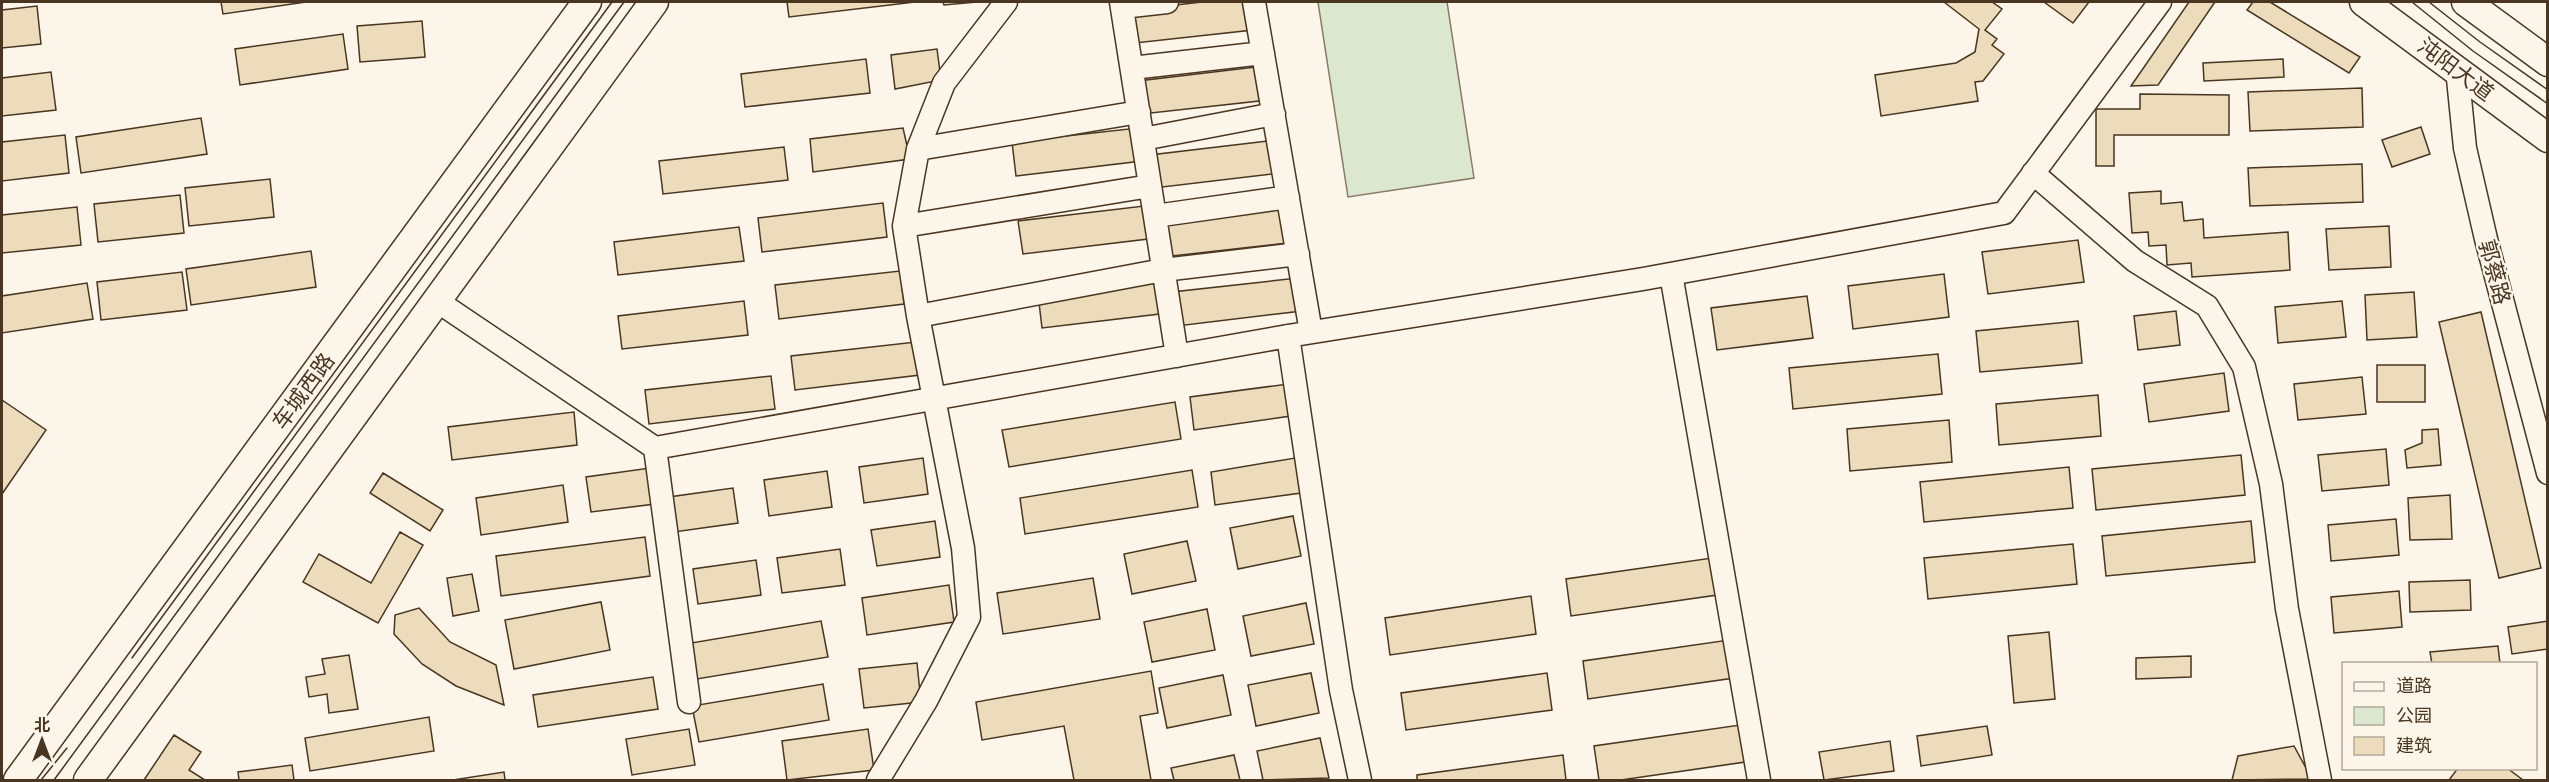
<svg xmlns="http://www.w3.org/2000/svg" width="2549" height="782" font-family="Commissioner,'Noto Sans SC',sans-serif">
<rect width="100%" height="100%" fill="#fbf6e9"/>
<path fill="#dce7d0" stroke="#887966" stroke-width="1.5" d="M 1318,2 L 1447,2 L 1474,178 L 1348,197 Z"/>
<path fill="#ecdcbc" stroke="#4a3520" stroke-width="1.5" d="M 221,2 L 306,2 L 223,14 Z
M 787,2 L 915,2 L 789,17 Z
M 943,2 L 977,2 L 944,5 Z
M 1202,2 L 1250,2 L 1253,30 L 1135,43 L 1131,10 Z
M 1944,2 L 1992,2 L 2002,9 L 1985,30 L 1997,39 L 1992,45 L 2004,54 L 1983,81 L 1975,82 L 1978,101 L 1881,116 L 1875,75 L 1956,63 L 1975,52 L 1979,29 Z
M 2044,2 L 2089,2 L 2073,23 Z
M 2189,2 L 2215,2 L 2158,85 L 2131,86 Z
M 2253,2 L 2270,2 L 2360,57 L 2349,73 L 2247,10 Z
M 37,6 L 41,44 L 2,48 L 2,10 Z
M 422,21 L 425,57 L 360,62 L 357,26 Z
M 343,34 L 348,69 L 240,85 L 235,49 Z
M 937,49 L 941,80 L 895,89 L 891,55 Z
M 866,59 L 870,93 L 745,107 L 741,74 Z
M 2283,59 L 2284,77 L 2204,81 L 2203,63 Z
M 1264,66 L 1268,100 L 1142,114 L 1138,81 Z
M 51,72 L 56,110 L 2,116 L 2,78 Z
M 2362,88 L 2363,127 L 2250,131 L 2248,92 Z
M 2140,94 L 2229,95 L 2229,135 L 2114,135 L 2114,166 L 2096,166 L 2096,109 L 2140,109 Z
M 201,118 L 207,154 L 81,173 L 76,137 Z
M 2421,127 L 2430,154 L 2392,167 L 2382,140 Z
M 903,128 L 910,159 L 813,172 L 810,139 Z
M 1138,128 L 1142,161 L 1016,176 L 1012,142 Z
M 65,135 L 69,173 L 2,181 L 2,142 Z
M 1276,140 L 1280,173 L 1154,188 L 1150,155 Z
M 784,147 L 788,180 L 663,194 L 659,161 Z
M 2362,164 L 2363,202 L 2250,206 L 2248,168 Z
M 270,179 L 274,217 L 189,226 L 185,188 Z
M 2161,191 L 2161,204 L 2182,202 L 2184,221 L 2203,219 L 2204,238 L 2288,232 L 2290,270 L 2192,277 L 2191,263 L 2167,265 L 2166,245 L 2149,246 L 2148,232 L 2132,233 L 2129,193 Z
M 180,195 L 184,233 L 98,242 L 94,204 Z
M 883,203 L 887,237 L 762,252 L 758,218 Z
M 1144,206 L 1148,239 L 1023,254 L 1018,221 Z
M 77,207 L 81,245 L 2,253 L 2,215 Z
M 1284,209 L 1288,243 L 1163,257 L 1159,224 Z
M 2389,226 L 2391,267 L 2329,270 L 2326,229 Z
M 739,227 L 744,261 L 618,275 L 614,242 Z
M 2078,240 L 2084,282 L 1988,294 L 1982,252 Z
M 311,251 L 316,287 L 191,305 L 186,269 Z
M 900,271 L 904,304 L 779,319 L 775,285 Z
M 182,272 L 187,310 L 101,320 L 97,282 Z
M 1944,274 L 1949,317 L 1853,329 L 1848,286 Z
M 1298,278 L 1302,311 L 1177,326 L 1172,292 Z
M 1164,280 L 1168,313 L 1042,328 L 1038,294 Z
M 87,283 L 93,319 L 2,333 L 2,296 Z
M 2414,292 L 2417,337 L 2367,340 L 2365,295 Z
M 1807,296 L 1813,338 L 1717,350 L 1711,308 Z
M 744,301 L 748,335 L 622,349 L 618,316 Z
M 2342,301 L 2346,337 L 2278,343 L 2275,307 Z
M 2176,311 L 2180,345 L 2138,350 L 2134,316 Z
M 2481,312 L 2541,568 L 2499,578 L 2439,322 Z
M 2078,321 L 2082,363 L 1980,372 L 1976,331 Z
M 916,342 L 920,375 L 795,390 L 791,356 Z
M 1938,354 L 1942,394 L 1793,409 L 1789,368 Z
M 2377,365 L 2425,365 L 2425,402 L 2377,402 Z
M 2224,373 L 2229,411 L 2149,422 L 2144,384 Z
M 771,376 L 775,409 L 649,424 L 645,390 Z
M 2362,377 L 2366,414 L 2298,420 L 2294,384 Z
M 1288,384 L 1291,416 L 1194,430 L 1190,397 Z
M 2098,395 L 2101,436 L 1999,445 L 1996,404 Z
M 2,400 L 46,430 L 2,494 Z
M 1175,402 L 1181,439 L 1009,467 L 1002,430 Z
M 574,412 L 577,445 L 452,460 L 448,427 Z
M 1949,420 L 1952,462 L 1850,471 L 1847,429 Z
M 2438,429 L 2441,465 L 2407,468 L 2405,450 L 2422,443 L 2422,430 Z
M 2386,449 L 2389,485 L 2322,491 L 2318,455 Z
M 2241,455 L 2245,495 L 2096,510 L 2092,469 Z
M 923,458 L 928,494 L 864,503 L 859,467 Z
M 1295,458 L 1301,493 L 1215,505 L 1211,472 Z
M 2069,467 L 2073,508 L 1924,522 L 1920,482 Z
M 650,468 L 655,504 L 591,512 L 586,477 Z
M 1192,470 L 1198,507 L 1025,534 L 1020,498 Z
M 827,471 L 832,507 L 769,516 L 764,480 Z
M 383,473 L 443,510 L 430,531 L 370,493 Z
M 563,485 L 568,522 L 481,535 L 476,498 Z
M 733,488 L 738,523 L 674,532 L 669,497 Z
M 2450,495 L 2452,539 L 2410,540 L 2408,498 Z
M 1293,516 L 1301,556 L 1238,569 L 1230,528 Z
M 2396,519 L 2399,555 L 2331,561 L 2328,525 Z
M 935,521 L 940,557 L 877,566 L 871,530 Z
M 2251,521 L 2255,562 L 2106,576 L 2102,536 Z
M 400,532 L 423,545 L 378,623 L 303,582 L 319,554 L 371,583 Z
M 645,537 L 650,576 L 501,596 L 496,556 Z
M 1187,541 L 1196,581 L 1132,594 L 1124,554 Z
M 2073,544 L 2077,584 L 1928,599 L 1924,558 Z
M 840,549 L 845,585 L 782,593 L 777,558 Z
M 1712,558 L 1717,595 L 1571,616 L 1566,579 Z
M 756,560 L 761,595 L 698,604 L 693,569 Z
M 472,574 L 479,611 L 453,616 L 447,578 Z
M 1093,578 L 1100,619 L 1003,634 L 997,593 Z
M 2470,580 L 2471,610 L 2410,612 L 2409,582 Z
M 949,585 L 954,622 L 867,635 L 862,598 Z
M 2399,591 L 2402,627 L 2334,633 L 2331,597 Z
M 1531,596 L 1536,634 L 1390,655 L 1385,618 Z
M 601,602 L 610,650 L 514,669 L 505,620 Z
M 1306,603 L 1314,644 L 1251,656 L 1243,616 Z
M 419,608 L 450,642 L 496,665 L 504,705 L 456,686 L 422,664 L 394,634 L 395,615 Z
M 1207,609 L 1215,650 L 1152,662 L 1144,622 Z
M 821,621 L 828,657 L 697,679 L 691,643 Z
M 2548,621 L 2548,649 L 2512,654 L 2508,627 Z
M 2049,632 L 2055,699 L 2014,703 L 2008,636 Z
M 1729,640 L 1734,678 L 1588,699 L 1583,661 Z
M 2498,646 L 2500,664 L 2432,664 L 2430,652 Z
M 349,655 L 358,709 L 329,713 L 327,694 L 309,697 L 306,677 L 325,674 L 322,659 Z
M 2191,656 L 2191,677 L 2136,679 L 2136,658 Z
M 917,663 L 921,702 L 864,708 L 859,669 Z
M 1151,671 L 1158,713 L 1140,716 L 1151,780 L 1074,780 L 1064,726 L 982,740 L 976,702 Z
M 1311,673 L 1319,713 L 1256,726 L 1248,685 Z
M 1547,673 L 1552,710 L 1406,730 L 1401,693 Z
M 1223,675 L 1231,715 L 1167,728 L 1159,688 Z
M 653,677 L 658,709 L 538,727 L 533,695 Z
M 823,684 L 829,720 L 699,742 L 692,706 Z
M 429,717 L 434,751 L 310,771 L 305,738 Z
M 1740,725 L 1745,762 L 1621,780 L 1599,780 L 1594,746 Z
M 1987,726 L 1992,755 L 1921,766 L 1917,736 Z
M 689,729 L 695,765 L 632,775 L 626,739 Z
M 868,729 L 874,770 L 787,780 L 782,741 Z
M 174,735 L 201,752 L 189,770 L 205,780 L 144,780 Z
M 1320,738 L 1329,778 L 1263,780 L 1257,751 Z
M 1890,741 L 1894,771 L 1824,780 L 1819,752 Z
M 2294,746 L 2312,779 L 2232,780 L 2238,756 Z
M 1234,755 L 1240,780 L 1174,780 L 1171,768 Z
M 1563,755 L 1566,780 L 1417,780 L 1417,775 Z
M 292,765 L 294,780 L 239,780 L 238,772 Z
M 2458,768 L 2507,768 L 2523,780 L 2449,780 Z
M 504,772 L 505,780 L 453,780 Z"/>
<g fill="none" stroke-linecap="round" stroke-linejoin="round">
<g stroke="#4a3520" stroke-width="25">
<path id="minor" d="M 1121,2 L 1177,356
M 1254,2 L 1311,332
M 1122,7 L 1167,2
M 1132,68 L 1263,53
M 2457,69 L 2465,148 L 2486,239 L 2548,473
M 1143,139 L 1274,114
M 918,149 L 1139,112
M 2033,173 L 2135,261 L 2207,306 L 2244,367 L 2271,484 L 2287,609 L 2320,780
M 1155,216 L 1288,197
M 904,226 L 1150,186
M 1671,274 L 1759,780
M 437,301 L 655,448 L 689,702
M 918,316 L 1163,270 L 1298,254
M 1288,336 L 1341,690 L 1360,780
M 655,448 L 1288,336 L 1643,279 L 2004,213 L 2160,2
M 878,780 L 926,701 L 969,617 L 963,548 L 918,316 L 904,226 L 918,149 L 944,83 L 1006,2"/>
</g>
<g stroke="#4a3520" stroke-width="31">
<path id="major" d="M 2364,2 L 2548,138
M 2466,2 L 2548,62
M 18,780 L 587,2
M 88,780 L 654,2"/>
</g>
<use href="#minor" stroke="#fbf6e9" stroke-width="22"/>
<use href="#major" stroke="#fbf6e9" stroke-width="28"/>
<path stroke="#4a3520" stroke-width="1.5" d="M 2412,2 L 2473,51 L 2548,104
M 2429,2 L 2480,42 L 2548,90
M 132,658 L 612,2
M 41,780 L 67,748
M 54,780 L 624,2"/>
</g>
<g text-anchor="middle" stroke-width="4.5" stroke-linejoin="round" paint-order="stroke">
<g font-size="22" fill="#4a3520" stroke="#fbf6e9">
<text transform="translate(2456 69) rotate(37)" y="8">沌阳大道</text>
<text transform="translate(2495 272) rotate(75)" y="8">郭蔡路</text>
<text transform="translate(303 391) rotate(-54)" y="8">车城西路</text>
</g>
</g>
<rect width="2549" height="782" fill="none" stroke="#4a3520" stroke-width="6"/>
<rect x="2342" y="662" width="195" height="108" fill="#fbf6e9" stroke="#b4a999" stroke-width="1.5"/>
<rect x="2354" y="682" width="30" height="9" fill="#fbf6e9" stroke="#b4a999" stroke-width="1.5"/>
<text x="2396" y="692" font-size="18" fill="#4a3520">道路</text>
<rect x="2354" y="707" width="30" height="18" fill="#dce7d0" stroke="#b4a999" stroke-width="1.5"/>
<text x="2396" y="722" font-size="18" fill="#4a3520">公园</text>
<rect x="2354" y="737" width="30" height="18" fill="#ecdcbc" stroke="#b4a999" stroke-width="1.5"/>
<text x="2396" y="752" font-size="18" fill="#4a3520">建筑</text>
<g transform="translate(42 740)" stroke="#fbf6e9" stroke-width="4.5" paint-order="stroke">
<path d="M0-4.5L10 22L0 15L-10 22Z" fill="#4a3520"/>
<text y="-9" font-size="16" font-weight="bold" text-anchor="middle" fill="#4a3520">北</text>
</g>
</svg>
